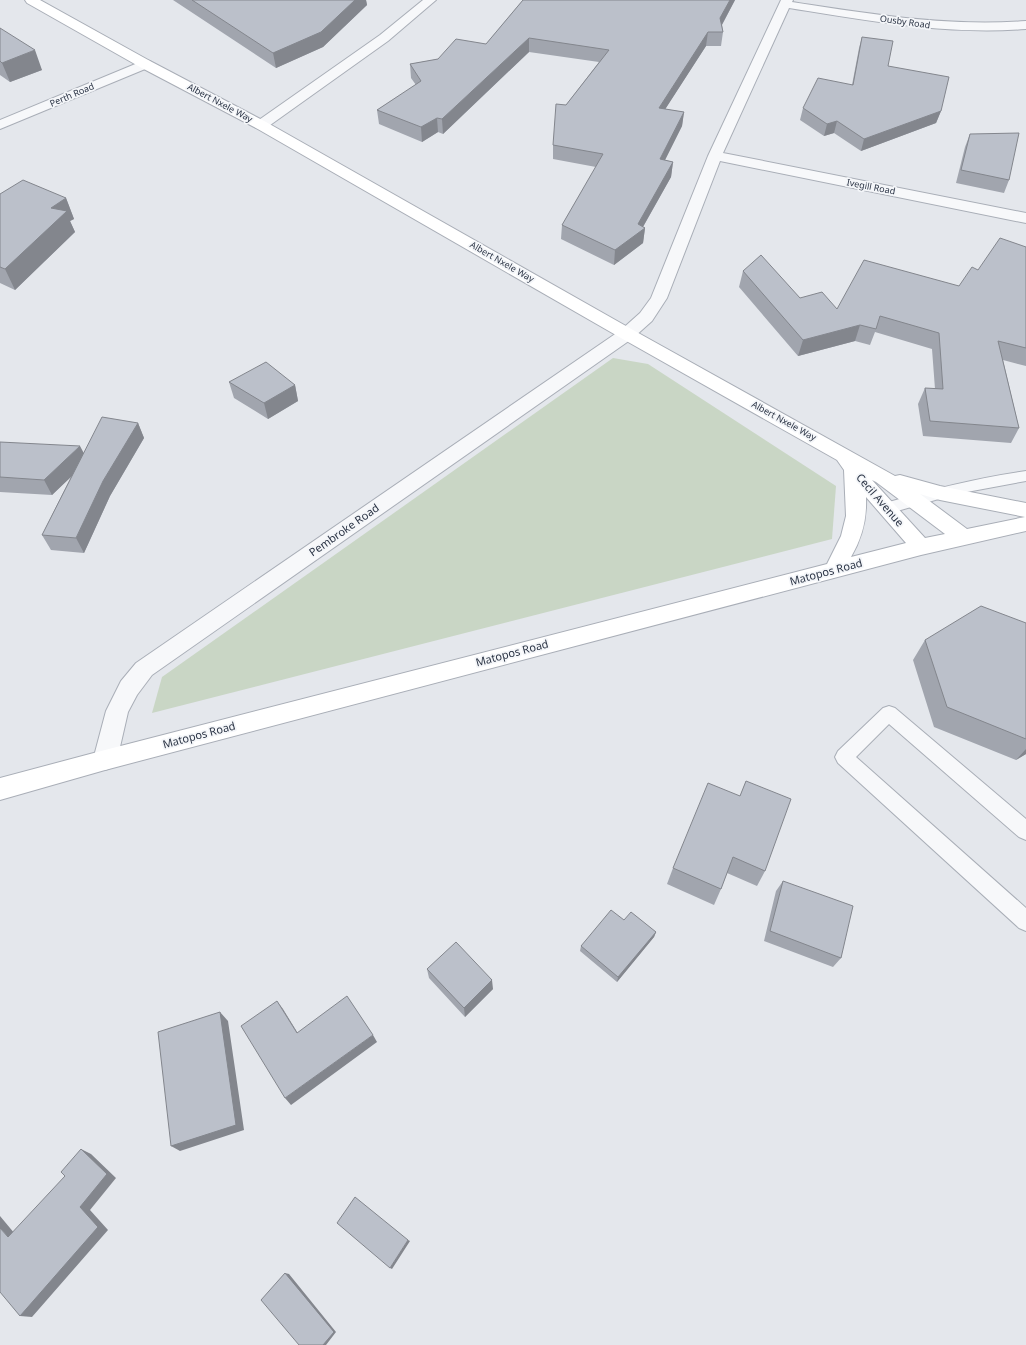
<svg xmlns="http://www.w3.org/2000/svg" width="1026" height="1345" font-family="'Noto Sans',sans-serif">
<rect width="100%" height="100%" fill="#e4e7ec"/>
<path fill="#c9d6c5" d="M 613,358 L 648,364 L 836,486 L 832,539 L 152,713 L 162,677 Z"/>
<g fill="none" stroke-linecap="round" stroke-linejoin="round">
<g stroke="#a9aeb7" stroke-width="2">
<path id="service" d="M 1026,471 L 1026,481 L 956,494 L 887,514 L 882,512 L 879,508 L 882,504 C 929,490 977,478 1026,471 Z
M 889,706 L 895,708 L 1026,819 L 1026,840 L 1019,837 L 889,724 L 856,757 L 1026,908 L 1026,931 L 1019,928 L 838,763 L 835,757 L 838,751 L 883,708 Z"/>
</g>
<g stroke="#a9aeb7" stroke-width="2">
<path id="minor" d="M 423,0 L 436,0 L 388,41 L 266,128 L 261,129 L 256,128 L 254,125 L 256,122 L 380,35 Z
M 781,0 L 793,0 L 792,2 C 871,14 946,27 1026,21 L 1026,29 C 945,35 869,21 789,8 L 723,153 L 1026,213 L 1026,223 L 720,161 L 667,298 L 652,321 L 633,338 L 152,675 L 137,695 L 128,712 L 117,760 L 113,767 L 105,770 L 97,767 L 93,760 L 106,711 L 121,681 L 136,663 L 621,330 L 640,313 L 651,298 L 708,156 Z
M 145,60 L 150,61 L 151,64 L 150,67 L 0,129 L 0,120 Z"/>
</g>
<g stroke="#a9aeb7" stroke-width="2">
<path id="secondary" d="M 25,0 L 40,0 L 150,61 L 266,122 L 633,330 L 895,476 L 900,475 L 940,486 L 1026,503 L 1026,531 L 921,555 L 105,770 L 0,800 L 0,778 L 105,750 L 827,564 L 841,536 L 846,516 L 844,470 L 837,460 L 621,338 L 256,128 L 140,67 L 27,3 ZM 872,480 L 876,482 L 945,534 L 925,538 ZM 920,494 L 940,500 L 1025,517 L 967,529 ZM 866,497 L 906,543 L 851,557 C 862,538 867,520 866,497 Z"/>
</g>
<use href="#service" fill="#f7f8fa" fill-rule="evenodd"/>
<use href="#minor" fill="#f7f8fa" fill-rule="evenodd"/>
<use href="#secondary" fill="#fff" fill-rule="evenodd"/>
</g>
<path fill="#a1a5ae" d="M 173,0 L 366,0 L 367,5 L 323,47 L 276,68 Z
M 523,0 L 735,0 L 722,25 L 723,32 L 721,46 L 706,46 L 665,109 L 684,112 L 682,126 L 665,160 L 673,162 L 671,177 L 643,227 L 645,228 L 643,243 L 614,265 L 561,239 L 562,225 L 596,167 L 553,159 L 553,145 L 566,105 L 599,62 L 529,52 L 443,134 L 438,132 L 422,142 L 379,124 L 377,110 L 416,85 L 411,78 L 410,64 L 438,59 L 486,44 Z
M 0,28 L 42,70 L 10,82 L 0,75 Z
M 862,37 L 888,66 L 941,111 L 936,123 L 861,151 L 834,133 L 824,136 L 800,120 L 803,108 L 852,85 L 859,48 Z
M 970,134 L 1009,180 L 1004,193 L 956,183 L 965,147 Z
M 0,194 L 66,198 L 74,219 L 70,221 L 75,232 L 15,290 L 0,283 Z
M 1026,247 L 1026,366 L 1003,360 L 1019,428 L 1011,443 L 923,436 L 918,404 L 925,388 L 935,389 L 932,349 L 875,332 L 870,345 L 855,341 L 798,356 L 739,287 L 743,271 L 800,298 L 837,309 L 959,286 L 978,270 Z
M 229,382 L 295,385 L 298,401 L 268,419 L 234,398 Z
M 138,423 L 144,438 L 110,496 L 84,553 L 51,550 L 42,535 L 72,475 L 52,495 L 0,492 L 0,442 L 84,453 Z
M 1026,623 L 1026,754 L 1016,760 L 934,727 L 913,660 L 925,640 Z
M 746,781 L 765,871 L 757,886 L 727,873 L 721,889 L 714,905 L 667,884 L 673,868 L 740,796 Z
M 783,881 L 841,958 L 833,967 L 764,941 L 776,891 Z
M 624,920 L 656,932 L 654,937 L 617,982 L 580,951 L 581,946 Z
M 427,969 L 493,989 L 465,1017 L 429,978 Z"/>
<path fill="#83868d" d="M 355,0 L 366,0 L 367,5 L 323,47 L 276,68 L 273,53 Z
M 730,0 L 735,0 L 718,32 L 720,18 Z
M 708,32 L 706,46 L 657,122 L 659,108 Z
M 529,38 L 529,52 L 443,134 L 442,119 Z
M 35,50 L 42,70 L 10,82 L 2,63 Z
M 941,111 L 936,123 L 861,151 L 864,139 Z
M 684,112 L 682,126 L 658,174 L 660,159 Z
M 437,118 L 438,132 L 422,142 L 421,127 Z
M 837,121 L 834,133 L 824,136 L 827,124 Z
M 673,162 L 671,177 L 640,232 L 645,228 L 643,243 L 614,265 L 615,250 L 638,224 Z
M 66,198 L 74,219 L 70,221 L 75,232 L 15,290 L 5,269 L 51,208 Z
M 860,325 L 855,341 L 798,356 L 803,340 Z
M 295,385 L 298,401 L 268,419 L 264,403 Z
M 138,423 L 144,438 L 110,496 L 84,553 L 76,538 L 103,481 Z
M 80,446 L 88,461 L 52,495 L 44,480 Z
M 1026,749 L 1026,754 L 1016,760 Z
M 656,932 L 654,937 L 617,982 L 618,977 Z
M 492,980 L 493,989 L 465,1017 L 464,1008 Z
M 277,1001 L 283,1009 L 302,1040 L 297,1033 Z
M 220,1012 L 228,1021 L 244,1130 L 180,1151 L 171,1146 Z
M 373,1035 L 377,1042 L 291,1105 L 285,1098 Z
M 81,1149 L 91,1154 L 116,1178 L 90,1210 L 108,1230 L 32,1317 L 20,1316 L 80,1207 Z
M 0,1216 L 20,1240 L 8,1237 L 0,1228 Z
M 408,1240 L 410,1241 L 392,1269 L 390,1268 Z
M 285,1273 L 289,1274 L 336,1332 L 326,1345 L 323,1345 Z"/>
<path fill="#bbc0ca" stroke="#83868d" d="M 192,0 L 355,0 L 321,32 L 273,53 Z
M 523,0 L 730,0 L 720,18 L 723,32 L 708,32 L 659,108 L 684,112 L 660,159 L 673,162 L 638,224 L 645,228 L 615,250 L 562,225 L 603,154 L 553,145 L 556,104 L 566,105 L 609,50 L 529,38 L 442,119 L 437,118 L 421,127 L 377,110 L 421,81 L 410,64 L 438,59 L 456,39 L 486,44 Z
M 0,28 L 35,50 L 2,63 L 0,61 Z
M 862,37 L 893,41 L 888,66 L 949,77 L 941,111 L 864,139 L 837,121 L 827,124 L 803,108 L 818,78 L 853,85 Z
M 1019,133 L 1009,180 L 961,170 L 970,134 Z
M 23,180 L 66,198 L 51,208 L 67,211 L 5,269 L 0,267 L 0,194 Z
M 1000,238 L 1026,247 L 1026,348 L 998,341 L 1019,428 L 930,421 L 925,388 L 943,389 L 939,333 L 880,316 L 876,329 L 860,325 L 803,340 L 743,271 L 761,255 L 800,298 L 822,292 L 837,309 L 864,260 L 959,286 L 972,267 L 978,270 Z
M 266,362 L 295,385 L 264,403 L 229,382 Z
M 102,417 L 138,423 L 103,481 L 76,538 L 42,535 Z
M 0,442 L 80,446 L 44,480 L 0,477 Z
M 981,606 L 1026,623 L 1026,739 L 947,707 L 925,640 Z
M 746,781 L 791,799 L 765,871 L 733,857 L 721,889 L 673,868 L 708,783 L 740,796 Z
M 783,881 L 853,906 L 841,958 L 770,931 Z
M 611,910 L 624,920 L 631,912 L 656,932 L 618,977 L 581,946 Z
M 456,942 L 492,980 L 464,1008 L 427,969 Z
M 347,996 L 373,1035 L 285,1098 L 241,1026 L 277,1001 L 297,1033 Z
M 220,1012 L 236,1125 L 171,1146 L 158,1032 Z
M 81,1149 L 107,1174 L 80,1207 L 98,1227 L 20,1316 L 0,1292 L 0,1228 L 8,1237 L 65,1176 L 61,1172 Z
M 355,1197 L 408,1240 L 390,1268 L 337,1223 Z
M 285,1273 L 334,1332 L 323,1345 L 299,1345 L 261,1300 Z"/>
<g text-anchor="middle" stroke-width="3.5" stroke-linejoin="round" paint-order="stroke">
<g font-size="9" fill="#2b3445" stroke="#f4f6f9">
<text transform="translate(905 22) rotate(8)" y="3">Ousby Road</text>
<text transform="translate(72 95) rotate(-23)" y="3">Perth Road</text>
<text transform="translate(220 103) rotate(28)" y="3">Albert Nxele Way</text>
<text transform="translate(871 187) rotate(11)" y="3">Ivegill Road</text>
<text transform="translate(502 262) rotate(30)" y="3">Albert Nxele Way</text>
<text transform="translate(784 421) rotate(29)" y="3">Albert Nxele Way</text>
</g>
<g font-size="11" fill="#2b3445" stroke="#f4f6f9">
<text transform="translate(880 500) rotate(49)" y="4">Cecil Avenue</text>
<text transform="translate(344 530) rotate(-35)" y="4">Pembroke Road</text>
<text transform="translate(826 572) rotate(-15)" y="4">Matopos Road</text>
<text transform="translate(512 653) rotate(-15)" y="4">Matopos Road</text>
<text transform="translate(199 735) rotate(-15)" y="4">Matopos Road</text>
</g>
</g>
</svg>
